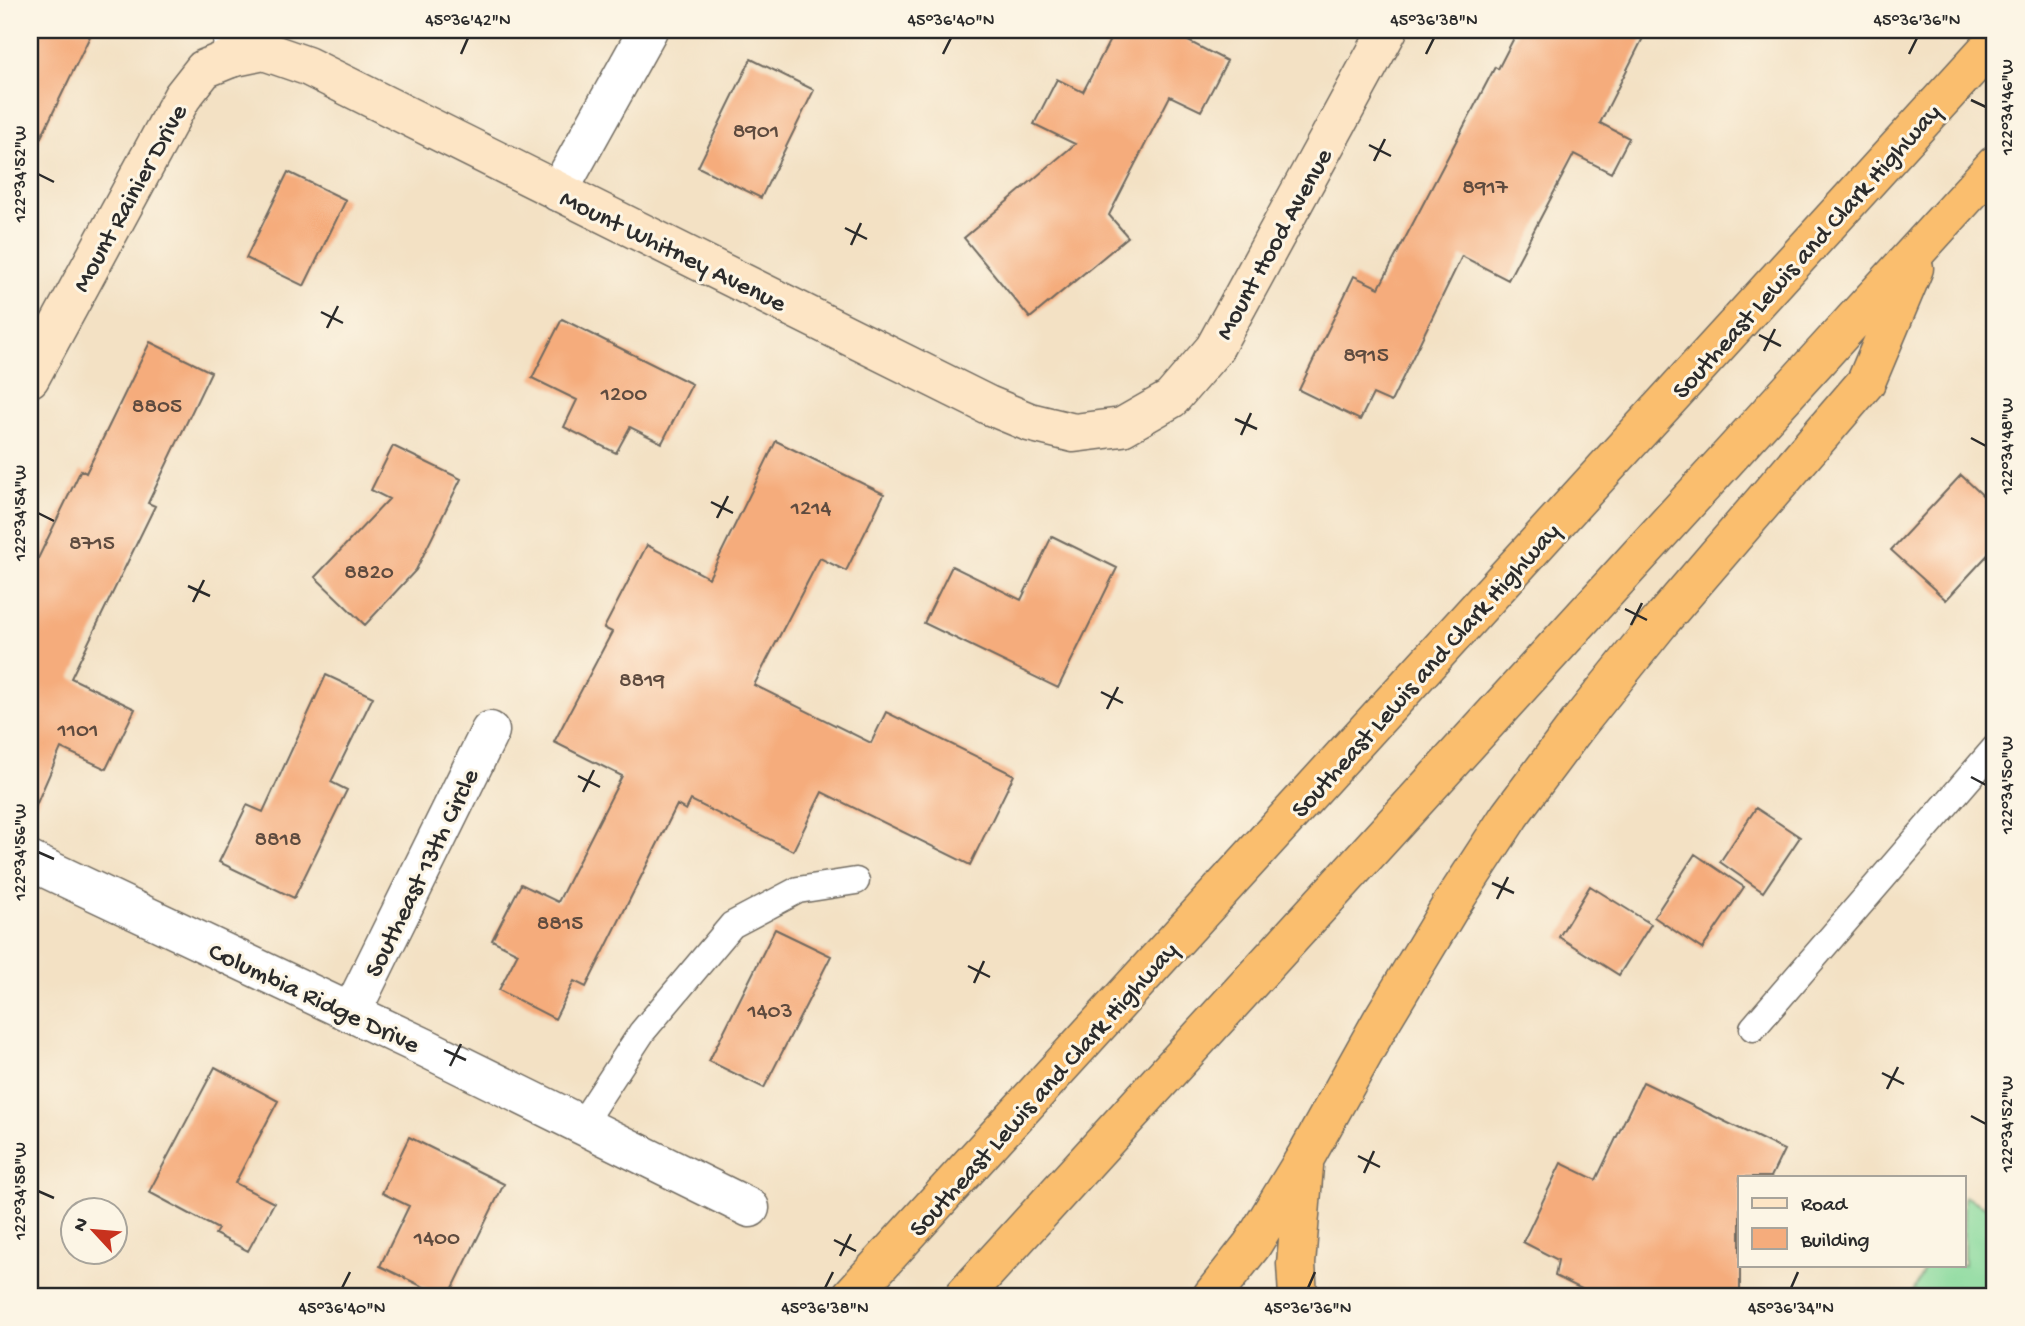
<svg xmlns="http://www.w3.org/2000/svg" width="2025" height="1326" font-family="'Gochi Hand',sans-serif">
<rect width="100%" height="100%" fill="#fcf5e5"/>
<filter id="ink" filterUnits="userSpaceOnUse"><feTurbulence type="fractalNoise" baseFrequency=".0143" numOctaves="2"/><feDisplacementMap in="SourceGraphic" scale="14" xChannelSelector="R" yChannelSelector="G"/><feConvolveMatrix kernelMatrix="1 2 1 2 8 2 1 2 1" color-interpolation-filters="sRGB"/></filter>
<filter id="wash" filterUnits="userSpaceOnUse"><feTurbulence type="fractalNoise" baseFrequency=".00686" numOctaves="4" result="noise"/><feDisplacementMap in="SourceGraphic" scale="28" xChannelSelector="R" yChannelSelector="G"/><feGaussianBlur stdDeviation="1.57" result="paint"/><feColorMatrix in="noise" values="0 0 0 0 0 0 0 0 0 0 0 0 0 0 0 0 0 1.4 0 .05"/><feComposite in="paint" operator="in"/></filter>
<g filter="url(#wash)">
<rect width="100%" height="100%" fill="#f3e1c4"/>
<path fill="#86d99b" stroke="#588263" stroke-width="2" d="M 1964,1196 L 1995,1212 L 1995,1296 L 1911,1296 L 1926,1265 L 1964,1265 Z"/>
<g id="blocks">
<path fill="#f5ac7c" d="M 30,30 L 93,30 L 30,160 Z
M 1115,30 L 1167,30 L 1227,61 L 1201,111 L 1170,96 L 1109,215 L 1128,237 L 1030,318 L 964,238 L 1075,144 L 1034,124 L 1057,79 L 1083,92 Z
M 1518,30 L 1647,30 L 1600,123 L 1629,138 L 1611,173 L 1574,154 L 1508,280 L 1462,256 L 1391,402 L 1373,394 L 1360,420 L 1299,390 L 1354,276 L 1379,288 L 1495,67 L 1498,69 Z
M 751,59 L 814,90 L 761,198 L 698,167 Z
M 288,172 L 346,200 L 304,286 L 246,258 Z
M 562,319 L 692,384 L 662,443 L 630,427 L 616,453 L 564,427 L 577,400 L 532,378 Z
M 150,342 L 211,372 L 148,503 L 155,506 L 71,678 L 135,709 L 106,769 L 61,748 L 30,819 L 30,575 L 81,470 L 86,473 Z
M 776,441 L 884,494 L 846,571 L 820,558 L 754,685 L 871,743 L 886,712 L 1014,775 L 970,865 L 822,792 L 793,851 L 691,800 L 686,810 L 677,805 L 586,987 L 574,981 L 555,1019 L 499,990 L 518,953 L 492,940 L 521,884 L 558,902 L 622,776 L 554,742 L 612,632 L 604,628 L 647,545 L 709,578 Z
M 393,446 L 461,479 L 416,570 L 365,625 L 315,577 L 389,499 L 371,490 Z
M 1961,475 L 1995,507 L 1995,547 L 1946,600 L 1891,550 Z
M 1052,536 L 1117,568 L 1058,688 L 924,623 L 952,566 L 1021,600 Z
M 326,675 L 373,697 L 331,782 L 347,790 L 294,898 L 219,862 L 247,805 L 263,812 Z
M 1756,808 L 1800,837 L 1763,892 L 1720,862 Z
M 1695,854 L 1744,887 L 1702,949 L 1654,917 Z
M 1590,886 L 1651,924 L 1619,975 L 1559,937 Z
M 775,929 L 831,956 L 764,1088 L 709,1061 Z
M 215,1067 L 278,1101 L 235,1183 L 274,1203 L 248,1251 L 215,1234 L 218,1229 L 149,1192 Z
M 1643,1082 L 1784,1150 L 1771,1177 L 1740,1177 L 1740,1296 L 1596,1296 L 1555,1276 L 1558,1260 L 1523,1242 L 1561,1163 L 1596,1180 Z
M 409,1137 L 504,1184 L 449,1296 L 442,1296 L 380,1266 L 409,1206 L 382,1193 Z"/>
</g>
</g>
<g filter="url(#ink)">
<use href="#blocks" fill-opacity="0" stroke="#716b61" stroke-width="2"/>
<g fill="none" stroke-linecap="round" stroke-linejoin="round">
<g stroke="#716b61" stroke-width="29">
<path id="lane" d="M 1753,1028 L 1995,748
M 581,1125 L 642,1032 L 732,925 L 798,890 L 856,881"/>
</g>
<g stroke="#716b61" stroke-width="41">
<path id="street" d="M 231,58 L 234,30
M 558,192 L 648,30
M 30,861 L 428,1049 L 750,1208
M 351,1013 L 490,731"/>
</g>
<g stroke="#716b61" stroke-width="41">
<path id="secondary" d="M 30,378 L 182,97 L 204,69 L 231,58 L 264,51 L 307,66 L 988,405 L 1029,422 L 1074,433 L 1122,427 L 1171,399 L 1214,349 L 1388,30"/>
</g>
<g stroke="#716b61" stroke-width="41">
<path id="highway" d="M 851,1296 L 1995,41
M 964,1296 L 1995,165
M 1212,1296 L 1252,1245 L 1305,1158 L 1382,1020 L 1450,907 L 1510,815 L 1578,724 L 1660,622 L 1866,382 L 1914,268
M 1298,1296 L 1296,1264 L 1304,1166"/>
</g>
<use href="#lane" stroke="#fff" stroke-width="26"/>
<use href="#street" stroke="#fff" stroke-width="38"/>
<use href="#secondary" stroke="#fde5c5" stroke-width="38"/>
<use href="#highway" stroke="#fabe6e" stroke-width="38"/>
</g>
</g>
<path fill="none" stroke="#2b2b2b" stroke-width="2.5" d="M 461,54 L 468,38M 943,54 L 951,38M 1426,54 L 1434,38M 1909,54 L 1917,38M 1971,100 L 1986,107M 1369,145 L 1391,156M 1374,161 L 1385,139M 38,174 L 54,182M 845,228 L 867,239M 851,245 L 861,223M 321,312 L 343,323M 327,328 L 338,306M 1759,335 L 1781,346M 1764,351 L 1775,329M 1235,419 L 1257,429M 1241,435 L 1251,413M 1971,438 L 1986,446M 711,502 L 733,513M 38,513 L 54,521M 717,518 L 728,496M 188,586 L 210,596M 193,602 L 204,580M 1625,609 L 1647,620M 1631,625 L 1642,603M 1101,692 L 1123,703M 1107,709 L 1118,687M 578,776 L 600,787M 1971,777 L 1986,785M 583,792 L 594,770M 38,852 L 54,859M 1492,883 L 1514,893M 1497,899 L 1508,877M 968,966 L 990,977M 974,983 L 984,961M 444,1050 L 466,1060M 450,1066 L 461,1044M 1882,1073 L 1904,1084M 1887,1089 L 1898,1067M 1971,1116 L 1986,1124M 1358,1156 L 1380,1167M 1364,1173 L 1374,1151M 38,1191 L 54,1198M 834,1240 L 856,1251M 840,1256 L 851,1234M 342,1288 L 350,1272M 825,1288 L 833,1272M 1308,1288 L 1315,1272M 1791,1288 L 1798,1272"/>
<g text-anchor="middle" stroke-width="6" stroke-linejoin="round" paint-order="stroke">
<g font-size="23" fill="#5e4b3f">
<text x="756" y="137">8901</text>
<text x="1485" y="193">8917</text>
<text x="1366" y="361">8915</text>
<text x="624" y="400">1200</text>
<text x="157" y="412">8805</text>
<text x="811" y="514">1214</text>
<text x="92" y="549">8715</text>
<text x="369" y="578">8820</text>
<text x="642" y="686">8819</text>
<text x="78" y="736">1101</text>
<text x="278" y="845">8818</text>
<text x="560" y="929">8815</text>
<text x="770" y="1017">1403</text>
<text x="437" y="1244">1400</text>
</g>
<g font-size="26" fill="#2b2b2b" stroke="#fcf5e5">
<text transform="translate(128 197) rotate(-61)" y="9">Mount Rainier Drive</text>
<text transform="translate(1272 243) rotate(-61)" y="9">Mount Hood Avenue</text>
<text transform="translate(674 249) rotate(26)" y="9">Mount Whitney Avenue</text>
<text transform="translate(1805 250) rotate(-48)" y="9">Southeast Lewis and Clark Highway</text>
<text transform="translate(1424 669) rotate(-48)" y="9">Southeast Lewis and Clark Highway</text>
<text transform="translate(420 872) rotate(-64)" y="9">Southeast 13th Circle</text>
<text transform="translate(315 996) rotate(25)" y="9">Columbia Ridge Drive</text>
<text transform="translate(1042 1088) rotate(-48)" y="9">Southeast Lewis and Clark Highway</text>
</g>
</g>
<rect width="2025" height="1326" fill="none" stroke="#fcf5e5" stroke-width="77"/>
<rect x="1738" y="1176" width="228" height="91" fill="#fcf5e5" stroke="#a8a49b" stroke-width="2"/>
<rect x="1752" y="1198" width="35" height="10" fill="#fde5c5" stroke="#a8a49b" stroke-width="2"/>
<text x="1801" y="1210" font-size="21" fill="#2b2b2b">Road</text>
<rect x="1752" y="1228" width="35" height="21" fill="#f5ac7c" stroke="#a8a49b" stroke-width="2"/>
<text x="1801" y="1246" font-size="21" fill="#2b2b2b">Building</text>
<g transform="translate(94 1231) rotate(296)"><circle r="33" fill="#fcf5e5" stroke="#a8a49b" stroke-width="2"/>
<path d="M0-5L12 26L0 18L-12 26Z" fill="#c8321e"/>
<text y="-10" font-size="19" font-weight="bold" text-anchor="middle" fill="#2b2b2b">N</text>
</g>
<rect x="38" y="38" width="1948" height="1250" fill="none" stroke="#2b2b2b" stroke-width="2.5"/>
<g font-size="18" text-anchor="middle" fill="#2b2b2b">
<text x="468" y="25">45°36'42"N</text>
<text x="951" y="25">45°36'40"N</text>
<text x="1434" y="25">45°36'38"N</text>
<text x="1917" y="25">45°36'36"N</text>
<text transform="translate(2006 107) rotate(-90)" y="6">122°34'46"W</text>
<text transform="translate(19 174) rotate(-90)" y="6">122°34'52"W</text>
<text transform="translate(2006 446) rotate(-90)" y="6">122°34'48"W</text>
<text transform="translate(19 513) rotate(-90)" y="6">122°34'54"W</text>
<text transform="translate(2006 785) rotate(-90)" y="6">122°34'50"W</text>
<text transform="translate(19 852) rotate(-90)" y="6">122°34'56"W</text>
<text transform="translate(2006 1124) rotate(-90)" y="6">122°34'52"W</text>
<text transform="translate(19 1191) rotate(-90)" y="6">122°34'58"W</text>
<text x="342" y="1313">45°36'40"N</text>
<text x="825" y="1313">45°36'38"N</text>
<text x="1308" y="1313">45°36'36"N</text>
<text x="1791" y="1313">45°36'34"N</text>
</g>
</svg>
